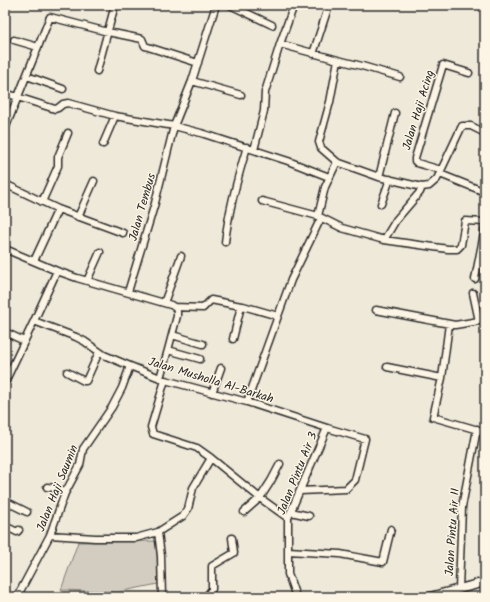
<svg xmlns="http://www.w3.org/2000/svg" width="490" height="602" font-family="Kalam,sans-serif">
<rect width="100%" height="100%" fill="#efe9da"/>
<filter id="ink" filterUnits="userSpaceOnUse"><feTurbulence type="fractalNoise" baseFrequency=".025" numOctaves="2"/><feDisplacementMap in="SourceGraphic" scale="8" xChannelSelector="R" yChannelSelector="G"/><feConvolveMatrix kernelMatrix="1 2 1 2 8 2 1 2 1" color-interpolation-filters="sRGB"/></filter>
<g filter="url(#ink)">
<path fill="#d2cdc0" stroke="#7e7c76" d="M 157,541 L 158,584 L 118,592 L 61,590 L 78,542 Z"/>
<g fill="none" stroke-linecap="round" stroke-linejoin="round">
<g stroke="#2b2b2b" stroke-width="9">
<path id="street" d="M 230,5 L 272,25
M 14,40 L 38,47
M 280,44 L 338,60 L 330,102 L 319,142 L 321,148 L 337,162 L 379,177 L 422,187 L 429,186 L 437,179 L 462,126 L 471,126 L 485,133
M 313,54 L 327,11
M 338,60 L 362,66 L 400,77
M 97,71 L 115,5
M 27,76 L 63,89
M 192,81 L 241,95
M 5,93 L 55,109 L 58,108 L 63,104 L 68,103 L 115,116 L 174,126 L 201,133 L 288,161 L 329,177
M 5,129 L 50,17 L 108,32 L 142,39 L 145,46 L 198,63
M 103,144 L 115,116
M 254,150 L 264,111 L 265,92 L 280,44 L 294,5
M 441,170 L 417,163 L 415,161 L 415,158 L 443,65 L 469,73
M 440,174 L 485,192
M 379,177 L 395,113
M 5,184 L 58,209 L 123,233
M 262,201 L 318,216 L 342,228 L 384,240 L 448,249 L 457,249 L 461,245 L 465,221 L 485,222
M 42,202 L 58,166 L 58,157 L 68,133
M 381,204 L 390,179
M 318,216 L 325,187 L 337,162
M 78,217 L 94,181
M 384,240 L 396,220 L 420,192 L 422,187
M 225,242 C 229,209 237,179 247,147
M 5,249 L 57,271 L 77,278 L 171,305 L 176,308 L 177,312 L 177,316 L 168,350 L 160,378
M 34,261 L 58,209
M 475,279 L 485,228
M 87,281 L 100,252
M 128,292 L 155,203 L 174,126 L 192,81 L 216,5
M 473,293 L 479,321
M 164,303 L 181,256
M 174,307 L 203,308 L 211,300 L 241,306
M 376,310 L 455,325 L 479,321 L 485,319
M 34,321 L 76,337 L 84,341 L 104,355 L 130,366 L 165,380 L 247,402 L 327,428 L 365,439 L 355,480 L 346,489 L 300,491
M 449,324 L 442,378 L 433,417 L 485,432
M 5,332 L 24,341
M 172,335 L 203,344
M 233,339 L 241,306 L 243,306 L 278,316
M 168,350 L 200,359
M 387,367 L 442,378
M 67,372 L 84,381 L 86,381 L 99,352
M 165,380 L 151,427 L 153,434 L 197,448 L 211,458 L 260,498 L 288,518
M 5,382 L 34,321 L 57,271
M 212,393 L 221,368
M 247,402 L 291,280 L 321,218
M 47,487 L 55,488 L 65,493
M 5,501 L 27,512
M 244,512 L 260,498 L 271,481 L 280,464
M 291,512 L 309,516
M 5,526 L 17,532 L 19,530
M 158,532 L 161,556 L 162,597
M 50,535 L 95,538 L 136,538 L 158,532 L 183,516 L 188,509 L 193,488 L 211,458
M 288,551 L 340,554 L 383,562 L 391,529
M 459,589 L 462,507 L 477,429
M 17,597 L 50,535 L 65,493 L 80,465 L 83,449 L 112,407 L 122,388 L 130,366
M 206,597 L 212,589 L 212,566 L 234,553 L 232,538
M 296,597 L 288,574 L 288,518 L 327,428"/>
</g>
<g stroke="#2b2b2b" stroke-width="11">
<path id="secondary" d="M 430,597 L 485,582"/>
</g>
<use href="#street" stroke="#fcf5e5" stroke-width="6"/>
<use href="#secondary" stroke="#fcf5e5" stroke-width="8"/>
</g>
</g>
<g text-anchor="middle" stroke-width="3" stroke-linejoin="round" paint-order="stroke">
<g font-size="12" fill="#2b2b2b" stroke="#fcf5e5">
<text transform="translate(418 110) rotate(-73)" y="4">Jalan Haji Acing</text>
<text transform="translate(142 207) rotate(-74)" y="4">Jalan Tembus</text>
<text transform="translate(211 380) rotate(17)" y="4">Jalan Musholla Al-Barkah</text>
<text transform="translate(297 473) rotate(-68)" y="4">Jalan Pintu Air 3</text>
<text transform="translate(57 488) rotate(-68)" y="4">Jalan Haji Saumin</text>
<text transform="translate(452 532) rotate(-86)" y="4">Jalan Pintu Air II</text>
</g>
</g>
<rect width="490" height="602" fill="none" stroke="#fcf5e5" stroke-width="20"/>
<rect x="10" y="10" width="470" height="582" fill="none" stroke="#2b2b2b" stroke-width="1.5" filter="url(#ink)"/>
</svg>
